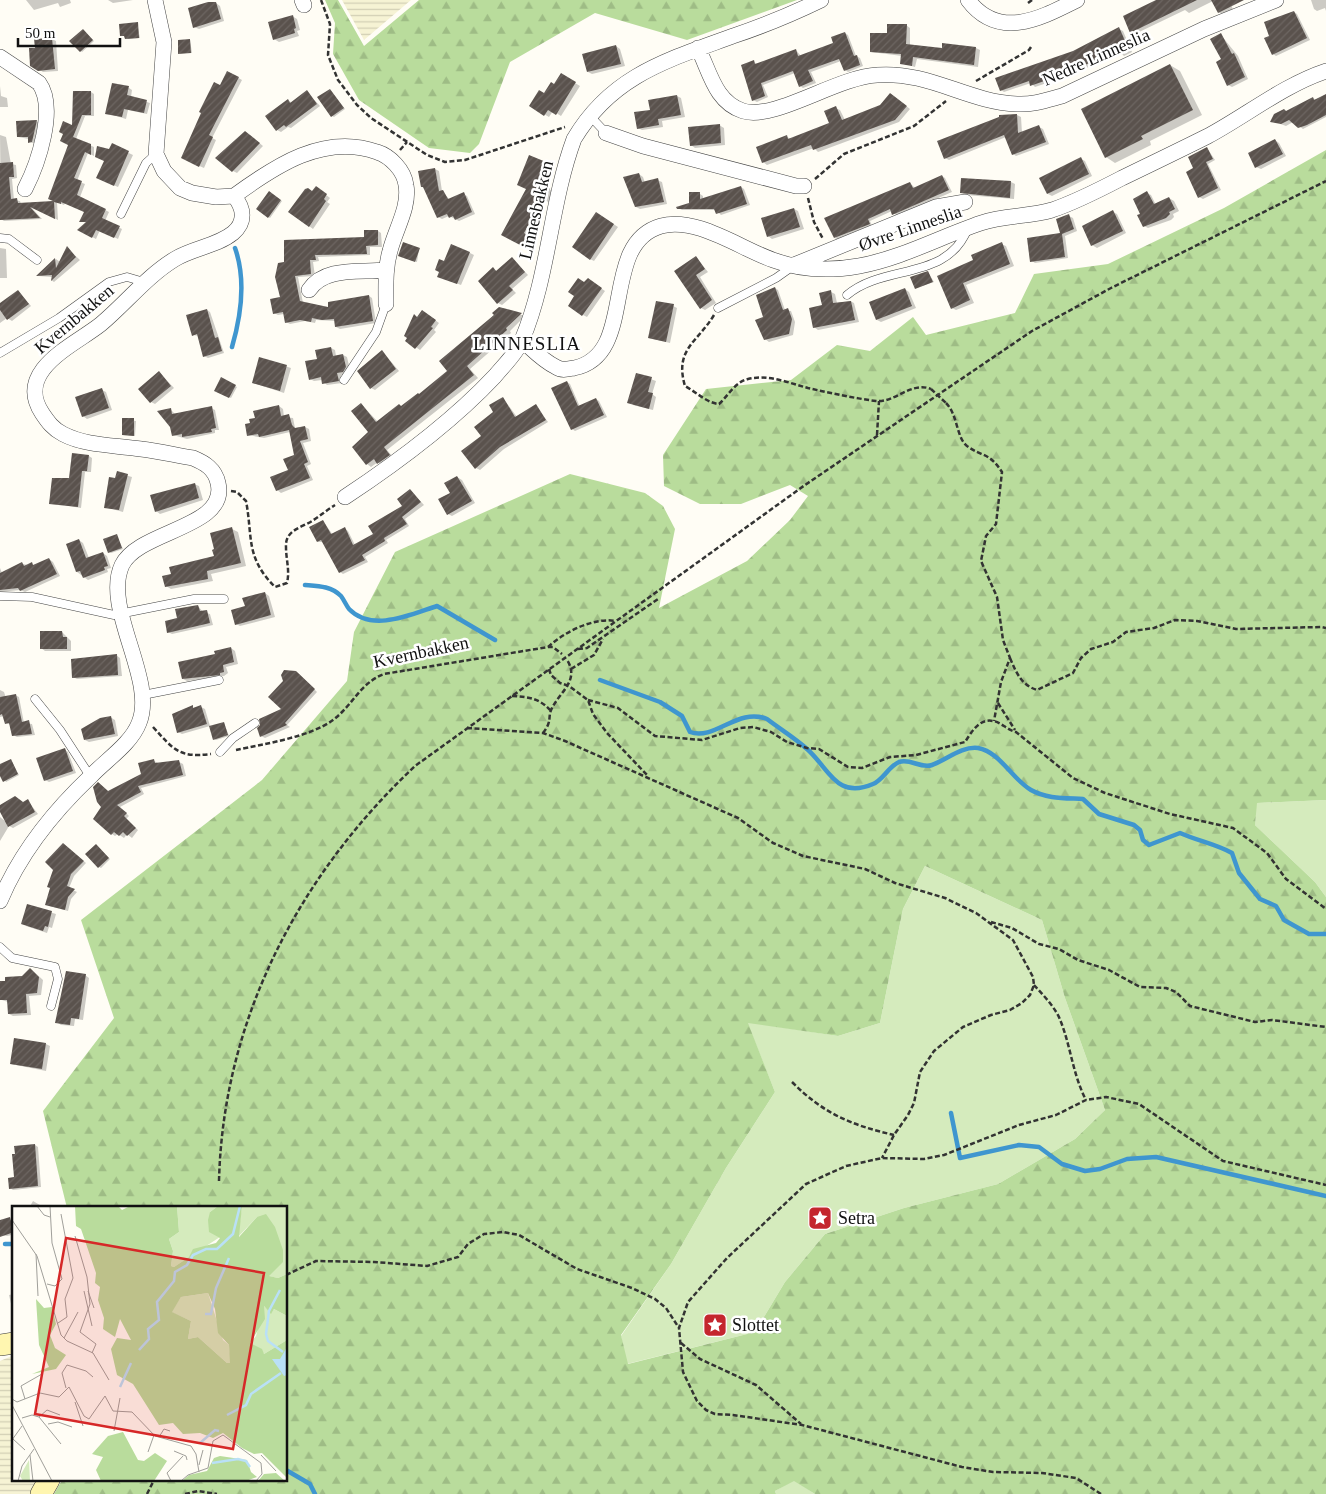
<svg xmlns="http://www.w3.org/2000/svg" width="1326" height="1494" font-family="Georgia,serif">
<defs>
<pattern id="farmland-rules" width="6" height="5" patternUnits="userSpaceOnUse" patternTransform="scale(1.25)"><rect width="6" height="5" fill="#f6f3d4"/><path d="M0 2.5h6" fill="none" stroke="#d2cfb5"/></pattern>
<pattern id="forest-firs" width="22" height="20" patternUnits="userSpaceOnUse" patternTransform="scale(1.25)"><rect width="22" height="20" fill="#b9dc9c"/><path d="M5 1l3.5 6h-7zM16 11l3.5 6h-7z" fill="#9ebc85"/></pattern>
<pattern id="building-hatch" width="6" height="6" patternUnits="userSpaceOnUse" patternTransform="scale(1.25)"><rect width="6" height="6" fill="#5a524d"/><path d="M-1 1l2-2M0 6l6-6M5 7l2-2" fill="none" stroke="#6d6662"/></pattern>
</defs>
<rect width="100%" height="100%" fill="#fffdf5"/>
<path fill="url(#farmland-rules)" d="M 342,0 L 411,0 L 364,40 Z
M 14,1355 L 14,1480 L 44,1480 L 35,1494 L 0,1494 L 0,1361 Z"/>
<path fill="#d5ebbd" d="M 1326,800 L 1326,897 L 1315,882 L 1255,825 L 1256,803 Z
M 925,866 L 1042,920 L 1065,998 L 1105,1110 L 1075,1139 L 998,1184 L 904,1208 L 825,1234 L 785,1282 L 755,1332 L 627,1364 L 621,1336 L 671,1264 L 726,1168 L 775,1092 L 747,1022 L 838,1036 L 880,1023 L 903,909 Z
M 794,1480 L 815,1494 L 776,1494 L 775,1491 Z"/>
<path fill="url(#forest-firs)" fill-rule="evenodd" d="M 325,0 L 338,0 L 364,46 L 419,0 L 797,0 L 687,40 L 595,13 L 510,62 L 479,144 L 470,153 L 429,148 L 359,100 L 333,54 L 335,23 Z
M 1326,150 L 1326,800 L 1257,803 L 1255,825 L 1315,882 L 1326,897 L 1326,1494 L 815,1494 L 794,1481 L 775,1491 L 776,1494 L 54,1494 L 62,1480 L 286,1480 L 286,1208 L 67,1208 L 43,1111 L 114,1018 L 81,920 L 262,780 L 347,681 L 354,632 L 395,552 L 570,474 L 645,493 L 663,506 L 675,529 L 659,608 L 747,561 L 790,520 L 808,496 L 790,485 L 741,504 L 700,504 L 664,486 L 663,455 L 706,389 L 791,380 L 837,345 L 870,351 L 913,317 L 926,335 L 1015,313 L 1034,274 L 1108,264 L 1224,208 ZM 925,866 L 1042,920 L 1065,998 L 1105,1110 L 1075,1139 L 998,1184 L 904,1208 L 825,1234 L 785,1282 L 755,1332 L 628,1364 L 621,1335 L 671,1264 L 726,1168 L 775,1092 L 748,1023 L 838,1036 L 880,1023 L 903,909 Z"/>
<path fill="#0003" d="M 26,0 L 70,0 L 71,3 L 60,7 L 58,3 L 34,10 Z
M 133,0 L 113,3 L 108,0 Z
M 1159,0 L 1241,0 L 1231,5 L 1233,9 L 1222,14 L 1218,12 L 1213,1 L 1189,13 L 1185,10 L 1135,34 L 1131,32 Z
M 1311,0 L 1326,0 L 1326,11 L 1325,8 L 1317,11 L 1314,9 Z
M 216,3 L 220,6 L 224,21 L 199,29 L 194,27 Z
M 1294,12 L 1297,14 L 1310,40 L 1276,56 L 1273,54 L 1270,37 Z
M 292,16 L 297,19 L 300,30 L 297,31 L 299,36 L 279,42 L 274,39 Z
M 137,24 L 140,38 L 128,39 L 126,36 L 121,36 Z
M 906,25 L 910,28 L 910,45 L 943,49 L 943,44 L 976,48 L 980,50 L 978,67 L 917,59 L 915,67 L 901,63 L 902,56 L 871,52 L 888,34 Z
M 1119,29 L 1123,31 L 1132,52 L 1124,56 L 1119,51 L 1077,73 L 1035,87 L 1031,83 L 1004,92 L 1001,90 Z
M 84,31 L 94,41 L 82,52 L 81,51 Z
M 845,33 L 848,35 L 856,56 L 860,58 L 863,66 L 848,72 L 845,70 L 841,61 L 811,72 L 816,83 L 803,88 L 800,86 L 795,73 L 763,85 L 768,97 L 757,102 L 753,100 L 754,62 L 757,64 L 796,50 L 801,56 L 835,44 Z
M 1221,35 L 1238,56 L 1248,79 L 1232,87 L 1228,85 L 1223,60 Z
M 52,39 L 56,41 L 58,71 L 43,72 L 32,65 L 36,49 Z
M 190,40 L 192,53 L 180,53 L 179,41 Z
M 616,46 L 620,49 L 625,66 L 592,74 L 588,72 Z
M 1170,65 L 1180,71 L 1202,115 L 1150,141 L 1151,145 L 1115,163 L 1106,157 Z
M 228,72 L 242,80 L 212,138 L 216,140 L 204,168 L 186,160 Z
M 562,75 L 580,86 L 561,116 L 553,111 L 549,117 L 530,106 L 555,86 Z
M 113,84 L 129,88 L 132,90 L 131,97 L 150,103 L 147,114 L 128,110 L 126,119 L 106,113 Z
M 0,86 L 1,96 L 7,98 L 8,107 L 0,107 Z
M 331,91 L 345,109 L 334,117 L 332,116 Z
M 91,92 L 94,94 L 94,116 L 85,116 L 76,139 L 94,147 L 94,156 L 88,153 L 77,181 L 85,184 L 80,197 L 109,212 L 105,221 L 122,229 L 118,239 L 100,230 L 96,239 L 79,230 L 87,223 L 81,221 L 86,212 L 65,203 L 64,205 L 57,202 L 58,220 L 29,205 L 42,219 L 4,221 L 1,219 L 0,135 L 6,137 L 11,164 L 16,165 L 17,178 L 12,179 L 14,200 L 20,201 L 21,204 L 56,202 L 74,127 Z
M 307,92 L 320,106 L 291,128 L 288,127 L 281,132 L 277,130 L 288,100 L 292,103 Z
M 891,94 L 910,109 L 899,122 L 818,152 L 814,148 L 767,165 L 763,162 L 787,137 L 791,139 L 830,124 L 835,108 L 840,110 L 845,120 L 881,106 Z
M 1326,95 L 1326,117 L 1303,129 L 1293,122 L 1286,126 L 1272,121 L 1313,98 L 1316,100 Z
M 677,96 L 681,98 L 685,117 L 662,121 L 663,127 L 642,130 L 638,128 L 651,111 Z
M 1017,115 L 1021,117 L 1022,133 L 1039,127 L 1043,129 L 1049,144 L 1016,156 L 1013,154 L 1006,137 L 949,160 L 945,158 L 1000,116 Z
M 36,121 L 40,123 L 36,144 L 30,142 L 29,139 L 18,137 Z
M 719,125 L 724,128 L 725,145 L 695,148 L 691,145 Z
M 250,135 L 263,146 L 237,173 L 233,171 Z
M 1275,140 L 1279,143 L 1286,156 L 1261,169 L 1256,167 Z
M 112,145 L 133,155 L 118,187 L 102,180 L 105,161 Z
M 1207,148 L 1215,160 L 1208,164 L 1221,190 L 1203,199 L 1199,197 L 1195,169 Z
M 530,157 L 550,165 L 542,186 L 553,191 L 549,202 L 546,201 L 527,237 L 533,240 L 528,248 L 503,235 L 527,189 Z
M 1081,159 L 1085,161 L 1092,176 L 1052,196 L 1048,194 Z
M 435,169 L 439,171 L 442,191 L 450,200 L 463,194 L 467,196 L 475,214 L 459,221 L 449,216 L 442,219 L 438,217 L 425,188 L 422,187 Z
M 639,174 L 643,177 L 645,183 L 657,180 L 662,182 L 667,204 L 640,209 L 636,207 Z
M 942,176 L 945,178 L 952,192 L 897,216 L 892,211 L 870,221 L 872,226 L 838,240 L 835,238 L 910,183 L 915,188 Z
M 1011,182 L 1015,184 L 1014,199 L 966,195 L 962,193 Z
M 741,187 L 744,189 L 750,205 L 721,215 L 716,210 L 682,210 L 678,208 L 691,204 L 700,194 L 703,196 L 703,200 Z
M 320,190 L 330,198 L 327,202 L 330,204 L 313,229 L 309,226 L 313,192 Z
M 270,193 L 282,201 L 270,218 L 258,209 Z
M 1147,193 L 1151,195 L 1156,205 L 1169,198 L 1174,201 L 1179,211 L 1173,214 L 1174,217 L 1171,220 L 1148,228 L 1144,226 L 1142,215 Z
M 794,209 L 798,211 L 804,229 L 772,239 L 768,236 Z
M 1113,212 L 1117,214 L 1126,233 L 1097,248 L 1092,245 Z
M 601,216 L 618,227 L 594,261 L 590,259 Z
M 1069,216 L 1073,218 L 1077,231 L 1065,236 L 1068,258 L 1035,263 L 1032,261 L 1062,234 Z
M 925,223 L 903,233 L 902,232 Z
M 378,231 L 381,233 L 382,247 L 370,247 L 370,255 L 318,257 L 319,261 L 313,262 L 315,276 L 298,277 L 303,303 L 330,309 L 369,296 L 372,298 L 376,323 L 340,329 L 336,327 L 335,321 L 316,320 L 315,323 L 305,321 L 290,324 L 286,322 L 284,314 L 278,315 L 274,313 L 281,298 L 279,264 L 365,238 Z
M 1001,244 L 1006,246 L 1014,266 L 966,285 L 974,303 L 956,310 L 952,308 L 939,276 L 975,261 Z
M 0,248 L 6,249 L 7,278 L 0,278 Z
M 67,248 L 80,260 L 54,282 L 51,280 L 52,277 L 38,276 L 56,259 L 60,262 Z
M 419,249 L 417,262 L 401,257 Z
M 470,253 L 474,255 L 461,285 L 439,277 L 445,263 Z
M 696,257 L 708,272 L 700,277 L 716,303 L 705,310 L 701,308 L 676,271 Z
M 512,258 L 528,275 L 512,289 L 516,293 L 502,305 L 498,303 L 493,269 L 497,271 Z
M 928,272 L 934,282 L 916,288 Z
M 592,282 L 605,291 L 587,317 L 583,315 L 576,296 L 585,284 Z
M 775,288 L 778,290 L 785,310 L 791,311 L 795,322 L 793,335 L 769,342 L 765,339 L 764,317 Z
M 905,289 L 909,292 L 916,308 L 881,322 L 877,320 Z
M 18,291 L 31,306 L 12,321 L 7,318 L 0,323 L 0,305 Z
M 831,292 L 835,294 L 837,303 L 850,301 L 854,303 L 859,322 L 818,330 L 814,327 Z
M 673,306 L 677,308 L 670,343 L 649,338 Z
M 499,308 L 525,316 L 510,331 L 511,333 L 470,369 L 478,378 L 387,450 L 393,457 L 383,465 L 378,462 L 371,467 L 367,464 L 370,432 L 362,405 L 378,422 L 420,395 L 449,371 Z
M 207,310 L 210,312 L 224,353 L 208,358 L 204,356 L 199,336 L 193,335 Z
M 427,314 L 439,323 L 434,330 L 436,332 L 420,350 L 407,341 L 417,318 Z
M 331,348 L 335,350 L 336,356 L 343,355 L 347,357 L 350,370 L 347,374 L 341,375 L 342,383 L 327,385 L 322,380 L 314,381 L 310,379 L 318,360 Z
M 382,351 L 399,371 L 375,390 L 371,388 Z
M 260,358 L 291,368 L 284,393 L 253,383 Z
M 160,373 L 174,388 L 155,404 L 151,402 Z
M 637,374 L 656,381 L 652,394 L 656,397 L 653,410 L 633,405 Z
M 221,379 L 237,387 L 231,398 L 216,390 Z
M 567,382 L 570,384 L 580,407 L 596,399 L 599,401 L 607,417 L 575,431 L 572,429 Z
M 102,390 L 106,392 L 112,410 L 87,419 L 83,416 Z
M 503,398 L 517,417 L 536,406 L 548,422 L 504,449 L 480,470 L 476,468 L 483,436 Z
M 279,406 L 283,409 L 284,417 L 293,418 L 295,428 L 305,427 L 309,429 L 311,441 L 303,443 L 311,464 L 307,466 L 313,480 L 281,493 L 277,490 L 290,471 L 295,455 L 290,432 L 264,438 L 248,435 Z
M 211,408 L 215,410 L 219,430 L 215,430 L 215,433 L 187,439 L 173,435 L 171,410 L 175,414 Z
M 123,419 L 136,421 L 135,436 L 123,435 Z
M 89,456 L 92,458 L 91,472 L 85,472 L 81,508 L 51,503 Z
M 118,473 L 132,477 L 123,512 L 105,507 Z
M 457,477 L 462,480 L 475,503 L 452,516 L 448,514 Z
M 194,484 L 199,486 L 203,500 L 160,514 L 156,511 Z
M 410,490 L 424,505 L 405,519 L 409,526 L 386,540 L 388,543 L 365,557 L 368,562 L 343,574 L 340,572 L 324,542 L 318,542 L 311,528 L 323,521 L 333,535 L 345,529 L 348,531 L 355,545 L 374,535 L 404,506 Z
M 232,529 L 238,532 L 246,566 L 211,574 L 213,581 L 171,589 L 166,586 L 215,557 Z
M 117,536 L 123,549 L 111,553 L 109,552 Z
M 79,540 L 83,543 L 89,558 L 103,553 L 107,556 L 111,568 L 107,569 L 108,572 L 88,580 L 77,572 Z
M 49,559 L 53,562 L 60,576 L 25,592 L 20,590 L 0,592 L 0,568 L 2,573 L 22,564 L 35,566 Z
M 265,593 L 269,596 L 275,617 L 240,626 L 236,624 Z
M 198,606 L 203,612 L 210,614 L 213,625 L 172,634 L 168,632 L 178,619 Z
M 62,632 L 71,641 L 71,651 L 45,651 L 41,648 Z
M 231,648 L 235,651 L 238,664 L 226,667 L 228,673 L 224,676 L 187,681 L 183,679 L 216,655 Z
M 116,655 L 120,658 L 122,676 L 77,679 L 73,677 Z
M 299,674 L 317,692 L 287,725 L 290,727 L 265,738 L 261,736 L 284,710 Z
M 0,690 L 4,692 L 6,698 L 15,695 L 19,697 L 24,723 L 32,724 L 35,735 L 17,737 L 13,735 L 11,725 L 6,723 L 4,716 L 0,717 Z
M 201,707 L 205,709 L 210,726 L 182,734 L 178,732 L 183,709 Z
M 110,717 L 115,720 L 118,736 L 89,742 L 85,740 Z
M 224,723 L 229,736 L 216,740 L 214,739 Z
M 65,750 L 68,752 L 76,773 L 49,782 L 45,780 Z
M 11,760 L 19,775 L 6,782 L 0,773 L 0,766 Z
M 154,761 L 158,763 L 179,762 L 183,764 L 186,776 L 141,788 L 144,794 L 120,807 L 129,816 L 126,819 L 138,830 L 132,838 L 127,834 L 124,838 L 118,834 L 115,836 L 112,834 L 103,806 L 99,783 L 109,792 L 142,775 Z
M 28,801 L 38,814 L 13,828 L 9,826 L 0,841 L 0,817 L 5,821 Z
M 66,846 L 86,863 L 74,876 L 69,888 L 77,892 L 71,899 L 68,911 L 46,905 Z
M 98,847 L 110,859 L 101,868 L 99,867 Z
M 27,905 L 56,914 L 52,928 L 49,927 L 47,933 L 26,926 Z
M 31,969 L 43,980 L 41,995 L 29,996 L 31,1015 L 13,1016 L 9,1014 L 8,1002 L 2,1000 Z
M 85,975 L 89,978 L 83,1020 L 75,1019 L 74,1026 L 61,1025 L 57,1022 Z
M 46,1044 L 50,1046 L 46,1071 L 11,1064 Z
M 35,1145 L 38,1147 L 41,1187 L 13,1190 L 10,1188 L 16,1179 L 16,1147 Z
M 33,1201 L 45,1208 L 29,1208 Z
M-1 1228a8 8 0 1 1 16 0a8 8 0 1 1-16 0Z
M 14,1294 L 14,1317 L 9,1295 Z"/>
<g fill="none" stroke-linecap="round" stroke-linejoin="round">
<path stroke="#3f96cf" stroke-width="4.5" d="M 232,347 C 241,316 246,279 235,248
M 305,585 C 318,586 331,586 341,596 C 344,600 346,605 349,609 C 372,633 412,614 437,606 L 495,640
M 600,680 L 660,702 L 682,716 L 690,732 C 715,741 738,707 767,719 C 780,729 795,738 807,749 C 829,768 836,800 873,784 C 883,780 888,767 899,762 C 911,758 920,769 932,765 C 946,760 962,746 978,748 C 1000,752 1012,779 1031,790 C 1047,799 1065,798 1083,799 L 1099,814 L 1134,825 L 1140,830 L 1143,840 L 1149,845 L 1180,833 C 1198,841 1216,844 1232,853 L 1239,873 L 1260,899 L 1276,906 L 1284,920 L 1309,934 L 1326,934
M 951,1113 L 960,1158 L 1019,1145 L 1039,1147 L 1062,1164 L 1085,1171 L 1100,1169 L 1127,1159 L 1156,1157 L 1326,1196
M 5,1244 L 14,1244
M 286,1470 L 310,1484 L 315,1494"/>
</g>
<path fill="url(#building-hatch)" d="M 1156,0 L 1197,0 L 1130,33 L 1123,16 Z
M 1211,0 L 1244,0 L 1218,13 Z
M 208,2 L 216,2 L 221,19 L 193,28 L 188,8 Z
M 1294,11 L 1307,38 L 1272,55 L 1264,38 L 1269,36 L 1264,22 Z
M 293,15 L 296,28 L 294,29 L 295,33 L 273,40 L 268,22 Z
M 138,22 L 139,38 L 125,39 L 124,36 L 120,36 L 119,24 Z
M 887,24 L 907,24 L 906,44 L 942,48 L 942,43 L 976,47 L 974,65 L 913,57 L 912,66 L 900,64 L 901,54 L 870,52 L 870,33 L 887,33 Z
M 1119,27 L 1129,50 L 1120,55 L 1117,49 L 1073,71 L 1030,86 L 1029,81 L 1000,91 L 995,78 L 1073,51 Z
M 83,29 L 93,40 L 80,52 L 69,41 Z
M 845,32 L 854,56 L 857,55 L 860,65 L 844,71 L 839,59 L 808,70 L 813,81 L 799,87 L 793,71 L 761,83 L 765,96 L 752,101 L 741,65 L 754,60 L 755,64 L 796,49 L 798,56 L 833,43 L 831,37 Z
M 1221,33 L 1232,54 L 1234,53 L 1245,77 L 1227,86 L 1216,62 L 1221,59 L 1210,39 Z
M 52,38 L 55,69 L 38,71 L 30,66 L 29,48 L 35,48 L 34,39 Z
M 190,39 L 191,53 L 178,54 L 178,40 Z
M 616,45 L 621,64 L 587,72 L 582,54 Z
M 1170,64 L 1193,110 L 1141,136 L 1143,139 L 1105,158 L 1081,109 Z
M 227,71 L 239,77 L 209,135 L 213,137 L 199,167 L 181,158 L 201,113 L 199,112 L 214,82 L 220,85 Z
M 561,73 L 576,82 L 556,115 L 548,110 L 544,116 L 529,106 L 539,90 L 544,93 L 551,82 L 554,84 Z
M 112,83 L 129,86 L 127,95 L 147,100 L 144,113 L 124,109 L 122,117 L 105,114 Z
M 330,89 L 344,108 L 331,117 L 317,97 Z
M 307,90 L 317,104 L 286,127 L 284,125 L 276,131 L 265,116 L 288,99 L 290,103 Z
M 73,91 L 91,91 L 91,115 L 82,115 L 73,137 L 91,144 L 91,155 L 85,152 L 74,178 L 82,181 L 77,195 L 106,209 L 102,218 L 120,226 L 114,238 L 96,230 L 92,238 L 77,230 L 86,222 L 79,222 L 84,212 L 61,202 L 61,204 L 54,202 L 55,219 L 30,207 L 40,218 L 0,220 L 0,163 L 13,162 L 14,177 L 9,177 L 11,199 L 17,198 L 18,203 L 53,201 L 48,199 L 68,145 L 60,141 L 63,134 L 59,132 L 63,121 L 72,125 Z
M 890,93 L 907,106 L 895,120 L 813,150 L 811,145 L 762,163 L 756,147 L 787,135 L 788,139 L 829,123 L 824,111 L 836,106 L 842,120 L 880,105 Z
M 1326,94 L 1326,115 L 1307,125 L 1298,128 L 1289,120 L 1281,124 L 1270,122 L 1274,114 L 1284,109 L 1286,111 L 1313,97 L 1314,100 Z
M 677,95 L 681,115 L 658,119 L 659,125 L 637,129 L 634,112 L 650,110 L 648,100 Z
M 1017,114 L 1018,133 L 1039,125 L 1046,142 L 1012,155 L 1004,135 L 944,159 L 937,141 L 999,117 L 999,115 Z
M 37,120 L 32,142 L 28,143 L 28,137 L 17,137 L 16,121 Z
M 720,124 L 721,143 L 690,146 L 688,127 Z
M 245,131 L 260,143 L 232,172 L 215,158 Z
M 1275,139 L 1283,154 L 1255,168 L 1248,153 Z
M 112,143 L 129,151 L 114,186 L 96,178 L 104,161 L 95,157 L 97,146 L 109,149 Z
M 1207,147 L 1213,159 L 1206,162 L 1218,188 L 1198,198 L 1186,172 L 1193,168 L 1188,157 Z
M 529,155 L 546,162 L 538,183 L 550,188 L 545,201 L 542,200 L 524,233 L 529,236 L 524,247 L 501,235 L 526,189 L 517,185 Z
M 1081,157 L 1089,174 L 1047,194 L 1039,178 Z
M 435,168 L 439,191 L 443,190 L 448,199 L 464,192 L 472,212 L 455,220 L 453,216 L 449,218 L 447,214 L 437,218 L 423,187 L 421,187 L 418,171 Z
M 639,173 L 642,182 L 658,178 L 664,202 L 635,207 L 623,177 Z
M 942,175 L 949,190 L 892,215 L 890,209 L 868,219 L 870,224 L 834,238 L 824,218 L 910,182 L 913,188 Z
M 961,178 L 1011,181 L 1010,198 L 960,193 Z
M 316,186 L 327,194 L 324,199 L 326,201 L 309,227 L 288,212 L 305,189 L 308,188 L 312,191 Z
M 741,186 L 747,204 L 716,214 L 714,209 L 677,209 L 676,207 L 689,203 L 689,192 L 700,192 L 700,199 Z
M 269,191 L 281,200 L 268,218 L 256,209 Z
M 1147,191 L 1154,204 L 1169,197 L 1175,209 L 1169,212 L 1170,214 L 1166,218 L 1143,227 L 1137,215 L 1140,214 L 1133,199 Z
M 794,208 L 800,227 L 767,237 L 761,218 Z
M 1113,210 L 1123,231 L 1091,246 L 1082,226 Z
M 596,212 L 614,224 L 590,260 L 572,247 Z
M 1069,214 L 1074,229 L 1062,234 L 1065,257 L 1030,262 L 1027,238 L 1060,233 L 1056,219 Z
M 364,230 L 378,230 L 378,245 L 366,246 L 367,254 L 315,255 L 316,260 L 310,260 L 311,274 L 295,276 L 300,301 L 328,307 L 328,302 L 369,295 L 373,321 L 335,327 L 334,319 L 322,320 L 312,318 L 311,322 L 300,320 L 285,323 L 283,312 L 273,314 L 270,299 L 280,297 L 275,277 L 278,263 L 284,262 L 284,240 L 364,237 Z
M 403,242 L 420,248 L 415,262 L 398,256 Z
M 1002,242 L 1010,264 L 963,283 L 970,300 L 951,309 L 937,276 L 973,260 L 971,255 Z
M 451,244 L 470,252 L 457,284 L 437,277 L 439,272 L 435,270 L 439,259 L 444,261 Z
M 67,246 L 76,257 L 51,281 L 52,275 L 36,276 L 55,258 L 56,268 Z
M 696,256 L 705,269 L 696,275 L 712,300 L 700,309 L 674,271 Z
M 512,257 L 525,272 L 509,286 L 513,290 L 497,304 L 478,281 L 493,267 L 496,271 Z
M 928,271 L 933,282 L 915,289 L 910,277 Z
M 578,278 L 584,282 L 588,278 L 602,288 L 582,316 L 568,306 L 574,296 L 568,292 Z
M 775,287 L 783,310 L 788,308 L 792,319 L 789,334 L 764,340 L 755,320 L 763,317 L 756,295 Z
M 905,288 L 912,306 L 876,320 L 869,302 Z
M 18,290 L 29,304 L 7,320 L 0,310 L 0,303 Z
M 831,290 L 833,303 L 851,301 L 855,320 L 813,328 L 809,308 L 822,305 L 819,293 Z
M 656,301 L 674,304 L 666,342 L 648,338 Z
M 499,307 L 522,313 L 506,328 L 507,330 L 467,366 L 474,375 L 384,447 L 390,455 L 377,464 L 374,459 L 366,465 L 352,447 L 368,432 L 351,411 L 361,403 L 376,422 L 399,404 L 401,406 L 418,393 L 419,394 L 447,371 L 439,361 L 494,315 L 492,313 Z
M 207,309 L 215,338 L 218,337 L 222,351 L 203,357 L 197,334 L 192,336 L 186,315 Z
M 422,310 L 436,320 L 431,327 L 433,328 L 415,349 L 405,341 L 407,338 L 404,336 L 414,314 L 417,317 Z
M 331,347 L 333,356 L 343,354 L 346,367 L 343,372 L 337,373 L 339,381 L 322,384 L 321,377 L 309,380 L 305,361 L 317,359 L 315,350 Z
M 382,350 L 396,369 L 370,389 L 357,371 Z
M 259,357 L 287,365 L 280,391 L 252,383 Z
M 159,371 L 171,386 L 150,403 L 138,389 Z
M 636,373 L 652,377 L 648,392 L 653,393 L 649,409 L 627,403 Z
M 221,377 L 236,385 L 229,398 L 214,391 Z
M 567,381 L 578,406 L 596,398 L 604,415 L 571,430 L 551,388 Z
M 102,388 L 109,408 L 82,417 L 75,397 Z
M 503,397 L 515,417 L 536,404 L 546,420 L 500,447 L 475,469 L 461,451 L 481,436 L 474,427 L 493,412 L 489,405 Z
M 279,405 L 281,416 L 289,414 L 292,425 L 295,428 L 305,426 L 308,439 L 300,441 L 308,462 L 304,464 L 310,478 L 276,491 L 270,477 L 288,470 L 283,459 L 294,455 L 289,430 L 259,437 L 258,434 L 247,436 L 245,424 L 250,423 L 249,419 L 255,418 L 253,411 Z
M 212,406 L 216,428 L 211,429 L 212,432 L 182,437 L 182,434 L 172,436 L 170,427 L 157,411 L 171,408 L 172,414 Z
M 122,418 L 134,418 L 134,436 L 122,435 Z
M 72,453 L 89,455 L 87,471 L 82,471 L 78,507 L 49,504 L 52,478 L 69,478 Z
M 117,471 L 128,474 L 119,510 L 104,508 L 109,477 L 115,478 Z
M 457,476 L 472,501 L 447,515 L 438,499 L 450,493 L 444,483 Z
M 195,483 L 199,498 L 155,512 L 150,495 Z
M 410,489 L 421,502 L 402,517 L 407,524 L 384,538 L 385,541 L 362,555 L 365,560 L 339,573 L 321,540 L 317,542 L 309,527 L 323,520 L 331,534 L 345,527 L 353,545 L 373,534 L 368,526 L 402,506 L 397,499 Z
M 232,527 L 241,563 L 207,571 L 208,579 L 165,587 L 162,576 L 171,574 L 169,567 L 214,556 L 212,550 L 214,549 L 210,533 Z
M 117,534 L 122,548 L 108,553 L 103,539 Z
M 79,539 L 86,558 L 103,552 L 108,566 L 104,567 L 105,570 L 83,578 L 80,571 L 76,572 L 66,544 Z
M 49,558 L 57,574 L 20,591 L 18,588 L 0,590 L 0,573 L 22,562 L 24,566 L 32,562 L 33,565 Z
M 265,592 L 271,615 L 235,625 L 231,610 L 245,606 L 242,598 Z
M 198,605 L 200,611 L 207,610 L 210,623 L 167,633 L 165,621 L 177,618 L 175,609 Z
M 40,631 L 62,631 L 63,637 L 67,637 L 67,649 L 40,649 Z
M 231,647 L 234,662 L 223,665 L 224,672 L 220,673 L 220,675 L 182,679 L 178,662 L 215,654 L 214,651 Z
M 117,654 L 118,675 L 72,678 L 71,659 Z
M 284,670 L 296,671 L 315,689 L 285,723 L 287,725 L 260,737 L 257,728 L 260,725 L 259,719 L 281,709 L 268,697 L 283,681 L 281,675 Z
M 16,694 L 22,722 L 29,720 L 32,734 L 12,736 L 9,723 L 5,724 L 2,714 L 0,715 L 0,697 Z
M 193,705 L 193,708 L 201,705 L 207,724 L 177,733 L 172,714 Z
M 111,716 L 115,734 L 84,740 L 81,729 L 100,718 Z
M 224,722 L 228,735 L 213,740 L 209,726 Z
M 65,748 L 73,771 L 44,781 L 36,758 Z
M 11,759 L 18,774 L 3,782 L 0,776 L 0,764 Z
M 154,759 L 155,763 L 179,760 L 183,775 L 138,786 L 141,792 L 117,805 L 127,813 L 124,816 L 136,828 L 127,836 L 123,832 L 119,836 L 114,832 L 111,835 L 93,819 L 101,807 L 97,802 L 93,787 L 98,782 L 108,791 L 141,774 L 138,763 Z
M 15,796 L 23,802 L 28,799 L 35,812 L 8,827 L 0,812 L 0,805 Z
M 63,843 L 84,861 L 71,874 L 67,886 L 75,889 L 68,897 L 65,910 L 45,905 L 50,888 L 47,887 L 53,870 L 45,862 Z
M 96,844 L 109,858 L 98,868 L 85,854 Z
M 27,904 L 52,911 L 48,927 L 45,926 L 43,931 L 21,924 Z
M 30,968 L 39,977 L 37,993 L 26,994 L 27,1013 L 8,1014 L 7,1000 L 0,1000 L 0,981 L 5,981 L 5,977 L 22,976 Z
M 66,971 L 86,974 L 79,1019 L 71,1018 L 70,1025 L 55,1023 Z
M 14,1038 L 46,1043 L 42,1069 L 10,1064 Z
M 35,1144 L 38,1186 L 9,1189 L 8,1178 L 14,1177 L 12,1154 L 15,1154 L 14,1146 Z
M 10,1217 L 14,1232 L 0,1237 L 0,1220 Z"/>
<g fill="none" stroke-linecap="round" stroke-linejoin="round">
<g stroke="#444" stroke-width="9">
<path id="lane" d="M 591,117 L 606,133
M 121,214 L 146,163 L 156,154
M 0,238 L 9,239 L 37,260
M 847,295 C 885,263 947,282 968,228
M 718,308 L 776,278 L 793,266
M 0,353 L 59,318 L 109,282 L 127,277 L 144,282
M 344,380 L 376,332 L 386,304
M 0,596 L 32,597 L 114,615 L 194,599 L 224,599
M 143,695 L 219,680
M 35,699 L 60,730 L 90,776
M 220,752 L 233,738 L 255,723
M 0,947 L 12,958 L 55,967 L 58,979 L 51,1006"/>
</g>
<g stroke="#444" stroke-width="16">
<path id="street" d="M 302,0 L 304,5
M 968,0 C 999,41 1041,18 1077,0
M 698,48 C 710,72 715,102 743,111 C 774,121 837,77 877,75 C 930,71 967,102 1017,104 C 1033,105 1047,100 1062,96 L 1204,29 L 1276,0
M 0,57 L 39,83 C 57,108 38,164 25,189
M 606,133 L 643,146 L 796,186 L 804,186
M 234,196 C 275,166 324,133 377,152 C 390,156 404,170 406,185 C 410,207 395,230 390,251 C 385,268 386,286 386,304
M 794,265 L 936,207 L 965,202
M 309,290 C 325,266 360,273 386,270
M 522,340 C 532,349 543,361 556,367 C 562,371 568,369 574,368 C 639,355 598,244 661,226 C 696,216 741,249 773,260 C 800,270 831,271 859,266 C 902,258 940,237 981,223 C 1004,215 1029,217 1052,210 C 1076,202 1099,190 1122,178 C 1151,164 1180,150 1208,136 C 1247,115 1284,85 1326,71
M 345,497 C 398,462 451,423 495,376 C 504,365 517,353 522,340 C 549,276 550,204 574,139 C 612,75 668,60 733,36 C 763,26 792,14 821,0
M 0,901 C 20,853 54,811 91,776 C 106,760 131,744 139,723 C 157,680 102,608 122,565 C 139,530 229,528 218,483 C 215,469 205,463 193,458 C 175,455 158,451 141,449 C 115,445 86,446 63,434 C 53,429 48,422 42,413 C 14,370 75,345 101,324 C 126,303 147,276 175,259 C 193,248 217,246 233,233 C 246,222 244,208 234,196 L 216,197 L 192,193 L 180,188 L 164,171 L 156,154 L 164,42 L 155,0"/>
</g>
<g stroke="#333" stroke-width="22">
<path id="secondary" d="M 0,1345 L 14,1343
M 41,1494 L 49,1480"/>
</g>
<path stroke="#333" stroke-width="2.5" stroke-dasharray="5 2.5" stroke-linecap="butt" d="M 321,0 L 330,24 L 328,55 L 338,80 L 357,105 L 371,118 L 427,155 L 445,162 L 465,160 L 565,127
M 1028,3 L 1032,0
M 976,81 L 1029,50 L 1031,47
M 400,150 L 407,142
M 815,179 L 844,154 L 914,126 L 946,101
M 808,198 L 814,222 L 823,239
M 714,315 C 698,342 674,349 685,386 C 696,392 707,403 719,404 C 728,396 735,382 748,379 C 768,374 789,383 808,388 C 830,393 853,398 876,401 C 895,403 911,381 931,389
M 946,403 C 958,415 956,437 967,446 C 982,457 989,452 1002,472 L 996,524 L 986,536 L 981,561 L 997,597 L 1003,640 L 1010,658 L 1001,682 L 994,721
M 877,435 L 879,401
M 231,491 L 237,492 L 246,501 C 253,537 245,557 275,587 L 287,583 C 290,570 286,560 286,547 C 285,530 301,528 312,521 C 320,516 327,510 335,505
M 548,647 C 564,632 594,617 616,621
M 578,649 L 587,648 L 658,599
M 1010,658 C 1016,672 1021,685 1037,690 L 1073,673 L 1081,658 L 1091,649 L 1113,642 L 1126,632 L 1154,628 L 1175,620 L 1197,621 L 1236,629 L 1321,627 L 1326,628
M 549,669 L 551,675 L 560,683 L 569,686 L 588,700 L 593,714 L 607,733 L 648,776
M 571,669 L 594,655 L 603,639
M 512,696 C 528,697 539,698 550,710
M 588,700 L 618,708 L 655,736 L 702,740 L 740,728 L 753,727 L 771,732 L 787,742 L 807,748 L 819,749 L 848,767 L 862,768 L 890,757 L 916,755 L 965,742 C 971,733 979,718 993,721 C 1001,722 1007,730 1016,732 L 1073,778 L 1105,793 L 1170,814 L 1233,828 L 1267,853 L 1286,879 L 1326,909
M 998,703 L 1015,730
M 153,727 C 174,750 179,758 211,754
M 467,728 L 543,733 L 565,741 L 738,818 L 773,843 L 803,856 L 865,869 L 895,883 L 945,898 L 976,913 L 1013,940 L 1033,977 L 1034,985 L 1030,995 L 1022,1003 L 1010,1010 L 991,1015 L 963,1027 L 934,1051 L 920,1072 L 914,1103 L 908,1115 L 894,1135 L 882,1158
M 543,733 C 553,720 547,718 552,708 C 560,692 580,680 567,660
M 236,750 C 264,744 310,737 333,720 C 353,705 360,683 384,674 L 548,647 L 553,647 L 562,654
M 991,922 L 1012,928 L 1039,944 L 1059,949 L 1078,960 L 1109,970 L 1140,987 L 1166,988 L 1176,992 L 1190,1006 L 1255,1022 L 1272,1020 L 1326,1027
M 1034,985 C 1044,996 1056,1008 1061,1022 C 1071,1048 1073,1075 1086,1100
M 792,1082 C 824,1114 851,1125 894,1135
M 219,1181 C 223,1020 299,875 415,766 L 805,485 L 1032,331 L 1111,288 L 1326,181
M 286,1275 L 316,1261 L 374,1262 L 427,1266 L 458,1257 L 468,1244 L 484,1234 L 503,1232 L 519,1235 L 577,1269 L 632,1288 L 655,1299 L 666,1308 L 679,1328
M 681,1343 L 700,1359 L 756,1385 L 801,1424
M 147,1494 L 154,1480
M 185,1494 L 198,1491 L 217,1494
M 1101,1494 L 1076,1478 L 1042,1473 L 993,1472 L 962,1467 L 802,1425 L 733,1415 L 715,1414 L 706,1410 L 697,1401 L 683,1372 L 679,1328 L 688,1302 L 727,1258 L 806,1184 L 846,1166 L 882,1158 L 924,1159 L 944,1155 L 1019,1125 L 1056,1115 L 1086,1100 L 1106,1097 L 1139,1104 L 1223,1161 L 1326,1185"/>
<use href="#lane" stroke="#fff" stroke-width="8"/>
<use href="#street" stroke="#fff" stroke-width="15"/>
<use href="#secondary" stroke="#fff6b0" stroke-width="21"/>
<path stroke="#333" stroke-width="2.5" stroke-dasharray="5 2.5" stroke-linecap="butt" d="M 931,389 L 946,403"/>
</g>
<defs>
<g id="sight-square" transform="scale(1.25)"><rect x="-9" y="-9" width="18" height="18" rx="4" fill="#c4262e" stroke="#fff"/><path d="M0-6L1.8-2.2L6-1.7L2.9 1.2L3.7 5.4L0 3.3L-3.7 5.4L-2.9 1.2L-6-1.7L-1.8-2.2Z" fill="#fff"/></g>
</defs>
<g fill-rule="evenodd">
<use href="#sight-square" x="820" y="1218"/>
<use href="#sight-square" x="715" y="1325"/>
</g>
<g text-anchor="middle" stroke-width="5" stroke-linejoin="round" paint-order="stroke">
<g font-size="18" fill="#111" stroke="#fff">
<text transform="translate(1096 57) rotate(-24)" y="6">Nedre Linneslia</text>
<text transform="translate(536 210) rotate(-77)" y="6">Linnesbakken</text>
<text transform="translate(910 228) rotate(-19)" y="6">Øvre Linneslia</text>
<text transform="translate(74 319) rotate(-40)" y="6">Kvernbakken</text>
<text transform="translate(421 652) rotate(-12)" y="6">Kvernbakken</text>
</g>
<g font-size="18" fill="#111" stroke="#fff" text-anchor="start">
<text x="838" y="1224">Setra</text>
<text x="732" y="1331">Slottet</text>
</g>
<g font-size="19" letter-spacing="1" fill="#111" stroke="#fff">
<text x="527" y="350">LINNESLIA</text>
</g>
</g>
<g transform="translate(12 1206)">
<rect width="275" height="275" fill="#fffdf5"/>
<path d="M 165,0 L 206,0 L 198,6 L 208,31 L 162,61 L 159,60 L 161,45 L 157,33 L 167,26 ZM 230,0 L 275,0 L 275,68 L 266,72 L 256,70 L 270,56 L 245,11 L 226,31 ZM 196,87 L 211,134 L 217,139 L 219,157 L 215,157 L 186,131 L 176,133 L 179,115 L 159,106 L 169,91 ZM 252,100 L 259,107 L 262,103 L 275,110 L 275,134 L 252,148 L 238,137 L 244,130 ZM 17,254 L 18,275 L 11,275 L 8,270 Z" fill="#d5ebbd"/>
<path d="M 63,0 L 106,0 L 110,4 L 118,0 L 165,0 L 167,26 L 157,33 L 161,45 L 159,60 L 162,61 L 177,51 L 181,43 L 204,37 L 208,32 L 197,26 L 196,14 L 198,6 L 206,0 L 230,0 L 227,31 L 245,11 L 254,8 L 263,21 L 271,44 L 271,56 L 257,70 L 266,72 L 275,68 L 275,110 L 262,103 L 259,108 L 252,100 L 253,113 L 238,137 L 250,143 L 252,148 L 275,134 L 275,272 L 250,247 L 242,248 L 230,242 L 211,227 L 201,232 L 188,227 L 171,228 L 161,217 L 147,219 L 121,178 L 105,169 L 99,143 L 105,132 L 119,134 L 108,113 L 103,131 L 91,123 L 92,112 L 86,94 L 88,81 L 83,77 L 84,67 L 69,23 L 64,20 ZM 196,87 L 203,103 L 206,127 L 217,139 L 218,157 L 215,157 L 186,131 L 176,133 L 179,115 L 160,106 L 169,91 ZM 24,93 L 32,102 L 40,101 L 44,118 L 38,129 L 43,142 L 54,149 L 44,163 L 20,168 L 37,161 L 27,139 ZM 111,226 L 126,254 L 132,255 L 143,247 L 155,255 L 142,275 L 89,275 L 84,264 L 91,251 L 80,248 L 96,230 ZM 208,250 L 235,254 L 239,266 L 245,271 L 234,275 L 170,275 L 177,269 L 195,265 L 202,252 ZM 264,267 L 273,275 L 246,275 L 252,268 Z" fill="#b9dc9c" fill-rule="evenodd"/>
<path d="M 275,141 L 275,169 L 272,170 L 260,153 L 268,153 Z" fill="#b9e0f7"/>
<path fill="none" stroke="#b9e0f7" stroke-width="2.5" d="M 268,84 L 257,105 L 254,128 L 256,135 L 271,146M 193,108 L 199,108 L 204,82 L 217,52M 127,144 L 137,133 L 136,123 L 147,114 L 145,96 L 162,75 L 163,66 L 175,59 L 181,49 L 194,43 L 205,43 L 221,28 L 228,0M 108,181 L 119,157M 215,209 L 234,199 L 239,188 L 269,167M 188,237 L 203,224 L 207,225M 200,257 L 226,253 L 234,255 L 238,261"/>
<path fill="none" stroke="#a09f9a" stroke-width="1" d="M 25,0 L 32,9 L 38,11M 0,14 L 25,50 L 49,129 L 55,135 L 81,147 L 97,174M 63,30 L 75,71 L 78,98 L 68,126 L 84,138 L 80,147M 24,48 L 26,90M 35,78 L 43,80 L 50,73 L 40,37 L 38,0M 72,85 L 80,120M 76,85 L 82,102M 46,117 L 55,111 L 53,93 L 61,72 L 49,8M 52,132 L 66,106M 54,182 L 50,167 L 55,159 L 74,165 L 81,171M 0,193 L 5,196 L 28,187 L 47,191 L 57,181 L 72,210 L 77,213 L 93,190 L 101,205 L 120,206 L 143,230 L 179,240 L 184,248 L 187,266M 13,193 L 9,180 L 30,168M 63,196 L 71,220M 0,199 L 40,275M 27,211 L 35,204 L 48,209M 10,212 L 20,209 L 27,211 L 49,238M 36,218 L 46,216 L 60,221M 102,225 L 108,192M 147,231 L 152,223 L 158,225M 1,233 L 13,244M 0,234 L 10,220M 162,245 L 174,250 L 175,254M 136,246 L 142,229M 18,249 L 21,275M 249,249 L 264,265M 187,259 L 191,244M 6,275 L 10,260 L 22,243M 159,275 L 155,267 L 171,250M 169,275 L 176,269 L 196,262 L 201,235 L 211,229 L 249,257 L 250,268 L 244,275"/>
<path fill="#d62828" fill-opacity="0.15" stroke="#d62828" stroke-width="2.5" d="M 54,32 L 252,67 L 221,243 L 23,208 Z"/>
<rect width="275" height="275" fill="none" stroke="#111" stroke-width="2.5"/>
</g>
<path d="M18 38v8h102v-8" fill="none" stroke="#111111" stroke-width="2.5"/>
<text x="25" y="38" font-size="15" fill="#111111" stroke="#ffffff" stroke-width="4" paint-order="stroke">50 m</text>
</svg>
